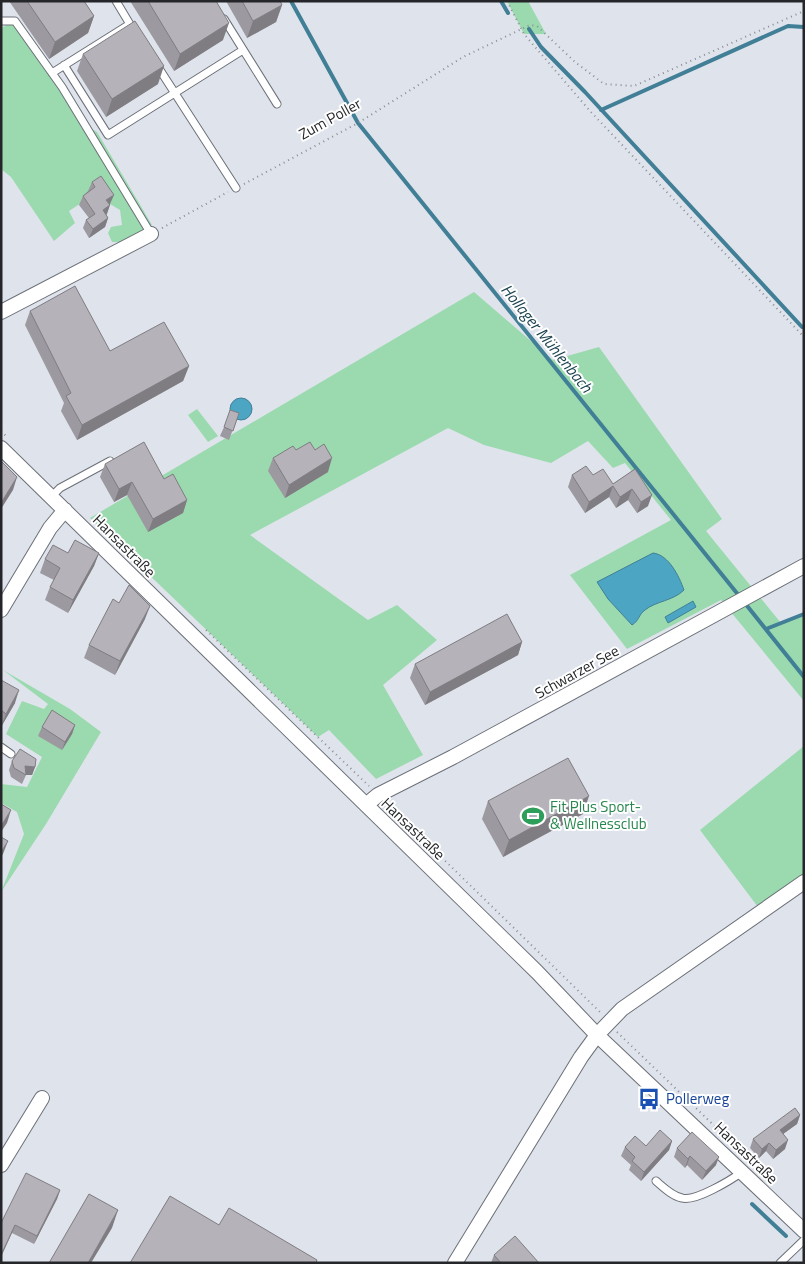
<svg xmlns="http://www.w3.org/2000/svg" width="805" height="1264" font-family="'Titillium Web',sans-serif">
<rect width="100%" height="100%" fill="#dfe3ec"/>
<path fill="#9adaae" d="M 507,1 L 528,1 L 546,34 L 524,34 Z
M 15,21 L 84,124 L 97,132 L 152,225 L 122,242 L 112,242 L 108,233 L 111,227 L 122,225 L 120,210 L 110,204 L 98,185 L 92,196 L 69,211 L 75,223 L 54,241 L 11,177 L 1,169 L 1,28 Z
M 474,292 L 553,360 L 599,347 L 722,519 L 706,531 L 781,623 L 804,614 L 804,701 L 721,600 L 627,649 L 570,575 L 671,520 L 625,463 L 613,468 L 588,441 L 551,463 L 484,445 L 448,428 L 250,535 L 368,620 L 397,605 L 437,640 L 383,685 L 423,755 L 376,779 L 329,730 L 318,737 L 90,518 Z
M 197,409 L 218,436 L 208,442 L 188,415 Z
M 3,670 L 70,709 L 101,732 L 46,824 L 1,892 L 24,834 L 17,812 L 1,803 L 1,784 L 27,787 L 42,757 L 6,734 L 22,701 L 44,709 L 48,704 Z
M 804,746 L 804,882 L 761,911 L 700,830 Z"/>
<path fill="#4da5c4" stroke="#417f96" d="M230 409a11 11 0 1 1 22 0a11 11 0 1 1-22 0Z
M 653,553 C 669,555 679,576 684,590 C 673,601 656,601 645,610 C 639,614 639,621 632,625 L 608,599 L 597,582 Z
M 693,601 L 696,607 L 668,623 L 665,617 Z"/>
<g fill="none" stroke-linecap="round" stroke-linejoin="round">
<path stroke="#417f96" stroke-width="4" d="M 291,1 L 358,123 L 740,597
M 501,1 L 508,13
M 529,29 L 541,47 L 585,92 L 802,327
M 601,110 L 788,26 L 804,27
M 744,602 L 804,677
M 766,629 L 804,614
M 752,1204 L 786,1236"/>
<g stroke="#6c7078" stroke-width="9">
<path id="service" d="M 116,1 L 134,31
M 224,19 L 277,104
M 1,21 L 15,21 L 62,87 L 151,234
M 64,65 L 108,135 L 243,50
M 158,67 L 236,188
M 52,73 L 130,24
M 51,497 L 60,488 L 110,461
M 1,747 L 11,754
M 656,1181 C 663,1187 672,1196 682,1198 C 695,1202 731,1180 742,1172
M 780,1263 L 804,1240"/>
</g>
<g stroke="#6c7078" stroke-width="16">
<path id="minor" d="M 1,312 L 151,234
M 1,448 L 537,972 L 597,1035 L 804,1231
M 1,610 L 50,528 L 65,510
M 366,805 L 378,795 L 453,757 L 804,566
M 1,1165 L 42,1098
M 455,1263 L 581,1057 L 597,1035 L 622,1009 L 804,882"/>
</g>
<path stroke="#8b8e94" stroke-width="2" stroke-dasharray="1 4" stroke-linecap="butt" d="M 507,1 L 524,34 L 590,111 L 804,337
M 244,184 L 358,123 L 463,57 L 530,25 L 537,26 L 575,62 L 604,84 L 634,86 L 804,11
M 162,228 L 228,192
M 1,431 L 7,437
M 206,630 L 369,786
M 388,805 L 601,1013
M 617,1032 L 756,1166"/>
<use href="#service" stroke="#fff" stroke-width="7"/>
<use href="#minor" stroke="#fff" stroke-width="14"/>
</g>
<path fill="#9c99a0" d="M 9,1 L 84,1 L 94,16 L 88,33 L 49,59 Z
M 130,1 L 216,1 L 223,40 L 174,71 Z
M 226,1 L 280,1 L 282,5 L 276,22 L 247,38 Z
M 83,54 L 158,84 L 106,117 L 77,71 Z
M 92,182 L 110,204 L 106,214 L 108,218 L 105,227 L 89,238 L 83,228 L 86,220 L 89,218 L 79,205 L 83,196 L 88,191 Z
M 30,311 L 110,351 L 189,366 L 183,381 L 77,440 L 61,411 L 64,403 L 25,325 Z
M 239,413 L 229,440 L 220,436 L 224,427 Z
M 296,450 L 315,450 L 328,472 L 285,498 L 268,471 L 273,458 Z
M 105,464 L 164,479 L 187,500 L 183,513 L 148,532 L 127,495 L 114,502 L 100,477 Z
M 635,469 L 648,506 L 637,513 L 628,500 L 616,508 L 609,497 L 585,513 L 568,487 L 572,475 L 593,475 L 613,484 Z
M 68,553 L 99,553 L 94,566 L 68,613 L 45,600 L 50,587 L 54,580 L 40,573 L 45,559 Z
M 145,619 L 115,675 L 84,658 L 89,645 Z
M 522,642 L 518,655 L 425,705 L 410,678 L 415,664 Z
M 1,680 L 15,703 L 1,727 Z
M 75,725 L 72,734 L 62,750 L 38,736 L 42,727 Z
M 12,761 L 35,767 L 32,775 L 26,775 L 22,784 L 11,777 L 9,770 Z
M 488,801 L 583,814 L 503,857 L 482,819 Z
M 800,1115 L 797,1124 L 783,1134 L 785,1149 L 773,1159 L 766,1151 L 759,1158 L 750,1148 L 753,1139 Z
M 672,1141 L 669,1150 L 641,1181 L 629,1170 L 631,1165 L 621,1156 L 625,1147 L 646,1146 Z
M 677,1148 L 716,1165 L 702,1180 L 687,1165 L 685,1168 L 674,1157 Z
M 60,1190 L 57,1199 L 34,1244 L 12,1233 L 1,1223 Z
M 494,1255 L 539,1263 L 491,1263 Z"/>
<path fill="#7f7d82" d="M 282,5 L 276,22 L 247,38 L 253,21 Z
M 94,16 L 88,33 L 49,59 L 55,42 Z
M 229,23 L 223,40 L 174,71 L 180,54 Z
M 164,66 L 158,84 L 106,117 L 112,99 Z
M 114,195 L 110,204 L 103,209 L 106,200 Z
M 110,205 L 107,214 L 100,219 L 103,210 Z
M 108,218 L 105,227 L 89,238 L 93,229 Z
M 189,366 L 183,381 L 77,440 L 82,425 Z
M 332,458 L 328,472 L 285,498 L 289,485 Z
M 17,477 L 13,490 L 1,509 L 1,503 Z
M 132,482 L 127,495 L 114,502 L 119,489 Z
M 613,486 L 609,497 L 585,513 L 589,502 Z
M 632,489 L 628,500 L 616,508 L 620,497 Z
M 652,495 L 648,506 L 637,513 L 641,502 Z
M 187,500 L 183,513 L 148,532 L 153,519 Z
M 99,553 L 94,566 L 68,613 L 73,600 Z
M 150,606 L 145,619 L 115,675 L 120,661 Z
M 522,642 L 518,655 L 425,705 L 430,692 Z
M 19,690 L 15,703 L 1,727 L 6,714 Z
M 75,725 L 72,734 L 62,750 L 65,742 Z
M 25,766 L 35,767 L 32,775 L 26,775 Z
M 589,796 L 583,814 L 503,857 L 509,840 Z
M 11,810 L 7,823 L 1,832 L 1,826 Z
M 8,841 L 3,854 L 1,857 L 1,852 Z
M 800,1115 L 797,1124 L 776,1139 L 780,1130 Z
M 788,1140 L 785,1149 L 773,1159 L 776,1150 Z
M 672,1141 L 669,1150 L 641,1181 L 644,1172 Z
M 769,1143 L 766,1151 L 759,1158 L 762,1149 Z
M 690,1156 L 687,1165 L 685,1168 L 688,1159 Z
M 719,1157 L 716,1165 L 702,1180 L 706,1171 Z
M 60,1190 L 57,1199 L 34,1244 L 37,1236 Z
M 118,1210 L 112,1228 L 91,1263 L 88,1263 Z
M 15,1225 L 12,1233 L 1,1257 L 1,1255 Z"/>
<path fill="#b5b2ba" stroke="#7f7d82" d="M 27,1 L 84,1 L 94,16 L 55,42 Z
M 148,1 L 216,1 L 229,23 L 180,54 Z
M 242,1 L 280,1 L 282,5 L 253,21 Z
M 135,21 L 164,66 L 112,99 L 83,54 Z
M 101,176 L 114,195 L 106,200 L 110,205 L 103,210 L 108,218 L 93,229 L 86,220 L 95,214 L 83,196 L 95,187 L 92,182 Z
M 75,286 L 110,351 L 164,322 L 189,366 L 82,425 L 66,396 L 71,393 L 30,311 Z
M 230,410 L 239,413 L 233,431 L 224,427 Z
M 144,442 L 164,479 L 173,474 L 187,500 L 153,519 L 132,482 L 119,489 L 105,464 Z
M 310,442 L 315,450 L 324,444 L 332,458 L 289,485 L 273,458 L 293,446 L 296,450 Z
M 1,461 L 17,477 L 1,503 Z
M 586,466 L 593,475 L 603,469 L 613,484 L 635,469 L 652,495 L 641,502 L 632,489 L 620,497 L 613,486 L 589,502 L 572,475 Z
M 75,540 L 99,553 L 73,600 L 50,587 L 60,568 L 45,559 L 53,545 L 68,553 Z
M 129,585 L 150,606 L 120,661 L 89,645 L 113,599 L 119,603 Z
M 507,614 L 522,642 L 430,692 L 415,664 Z
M 1,680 L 19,690 L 6,714 L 1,710 Z
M 52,710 L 75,725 L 65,742 L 42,727 Z
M 20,749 L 36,759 L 35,767 L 25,766 L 26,775 L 14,768 L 12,761 Z
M 568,758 L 589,796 L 509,840 L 488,801 Z
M 1,804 L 11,810 L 1,826 Z
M 1,837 L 8,841 L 1,852 Z
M 795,1108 L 800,1115 L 780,1130 L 788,1140 L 776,1150 L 769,1143 L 762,1149 L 753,1139 Z
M 660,1130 L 672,1141 L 644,1172 L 632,1161 L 635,1157 L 625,1147 L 635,1136 L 646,1146 Z
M 692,1132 L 719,1157 L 706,1171 L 690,1156 L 688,1159 L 677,1148 Z
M 26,1173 L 60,1190 L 37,1236 L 15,1225 L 1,1255 L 1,1223 Z
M 89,1194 L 118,1210 L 88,1263 L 49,1263 Z
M 170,1196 L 219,1225 L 229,1208 L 317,1260 L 316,1263 L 130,1263 Z
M 515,1236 L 539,1263 L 501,1263 L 494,1255 Z"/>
<defs>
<g id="stadium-bare" transform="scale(1.725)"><path d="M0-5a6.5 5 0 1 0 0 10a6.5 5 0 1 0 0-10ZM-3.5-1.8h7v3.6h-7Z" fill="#2e9e5b" stroke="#fff" stroke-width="2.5" paint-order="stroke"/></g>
<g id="bus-bare" transform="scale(1.725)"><path d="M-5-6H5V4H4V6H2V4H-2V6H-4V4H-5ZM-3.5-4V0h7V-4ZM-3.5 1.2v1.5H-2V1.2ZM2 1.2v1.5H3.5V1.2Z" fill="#1a4fb4" stroke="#fff" stroke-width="2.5" paint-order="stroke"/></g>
</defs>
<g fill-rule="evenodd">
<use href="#stadium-bare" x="533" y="816"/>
<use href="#bus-bare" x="649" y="1099"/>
</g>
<g text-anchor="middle" stroke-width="4" stroke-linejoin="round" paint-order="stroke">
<g font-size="15" fill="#252629" stroke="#fff">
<text transform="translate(330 119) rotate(-29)" y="5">Zum Poller</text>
<text transform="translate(124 546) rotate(45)" y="5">Hansastraße</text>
<text transform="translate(577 672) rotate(-29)" y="5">Schwarzer See</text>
<text transform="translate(413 829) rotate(44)" y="5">Hansastraße</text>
<text transform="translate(746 1153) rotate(44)" y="5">Hansastraße</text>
</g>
<g font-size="15" fill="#27864d" stroke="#fff" text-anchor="start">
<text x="550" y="812">Fit Plus Sport-<tspan x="550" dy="17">&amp; Wellnessclub</tspan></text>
</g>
<g font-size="15" fill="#164399" stroke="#fff" text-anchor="start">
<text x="666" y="1104">Pollerweg</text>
</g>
<g font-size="16" font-style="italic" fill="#1a4250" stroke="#fff">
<text transform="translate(547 338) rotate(51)" y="6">Hollager Mühlenbach</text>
</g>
</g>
<rect width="805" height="1264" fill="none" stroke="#252629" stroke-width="5"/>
</svg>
